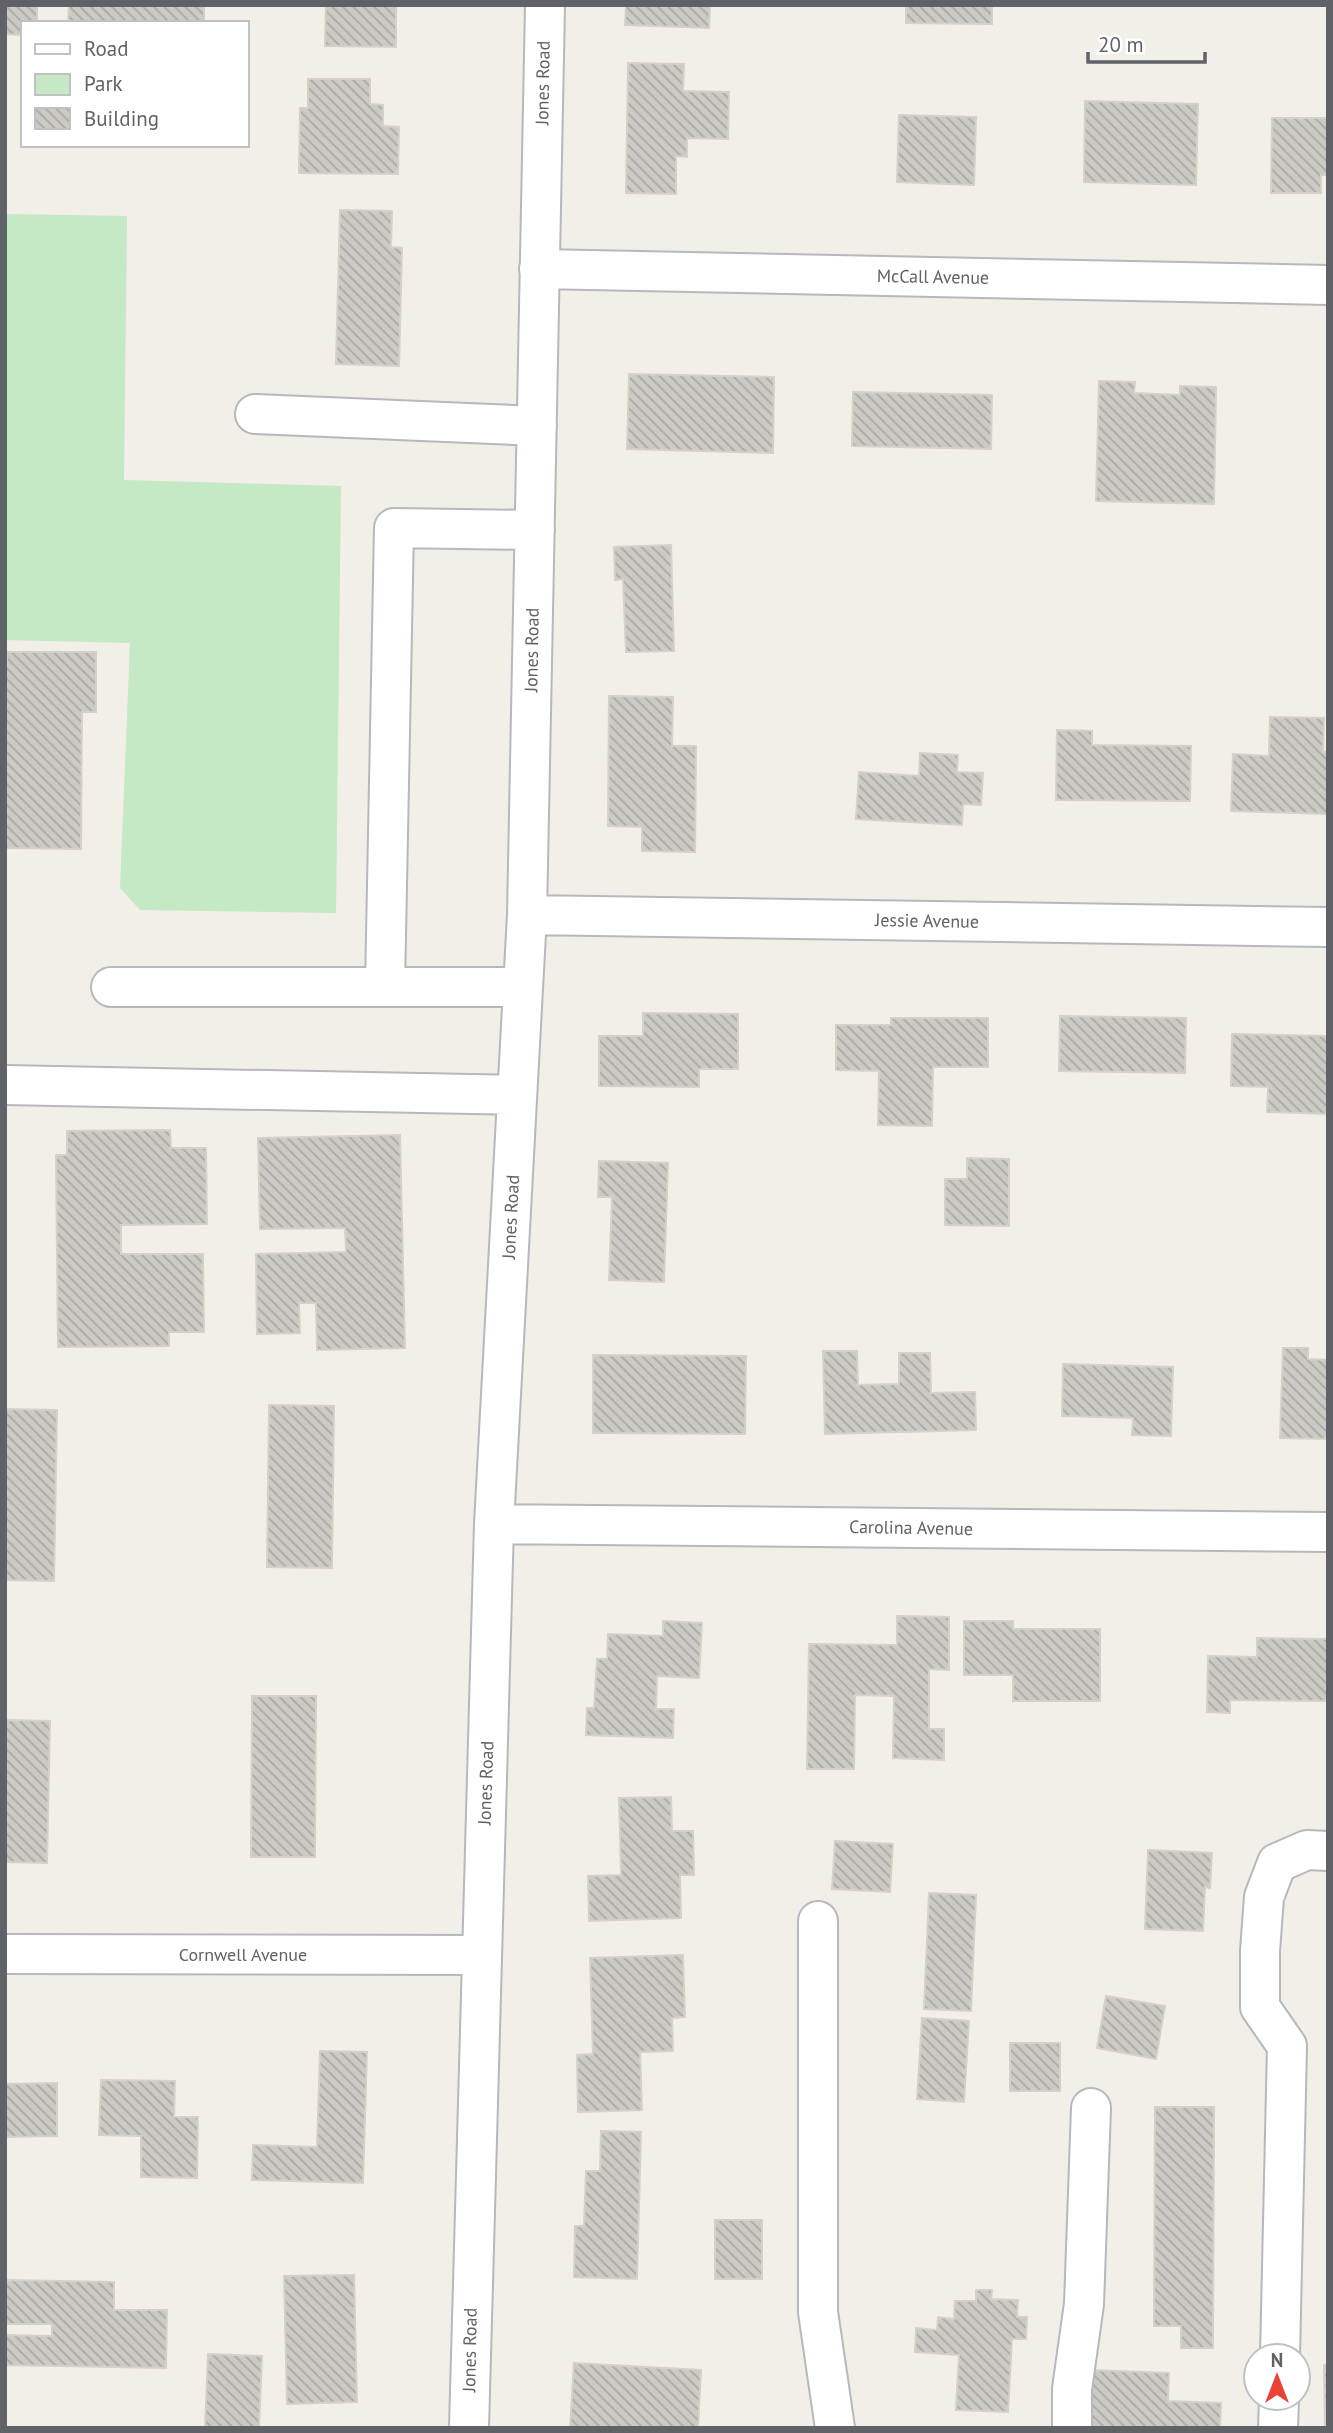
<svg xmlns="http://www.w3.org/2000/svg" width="1333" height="2433" font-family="'PT Sans',sans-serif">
<defs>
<pattern id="building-back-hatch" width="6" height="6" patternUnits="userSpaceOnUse" patternTransform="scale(1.75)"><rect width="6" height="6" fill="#cccac5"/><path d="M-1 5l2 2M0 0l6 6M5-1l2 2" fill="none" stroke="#a9a8a4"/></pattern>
</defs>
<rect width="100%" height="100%" fill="#f1efe8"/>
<path fill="#c5e8c5" d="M 5,214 L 127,216 L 124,480 L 341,486 L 336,913 L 140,910 L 120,888 L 130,643 L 5,640 Z"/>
<path fill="url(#building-back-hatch)" stroke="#d6d1c6" stroke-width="2" d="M 5,5 L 37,5 L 37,23 L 23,23 L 23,35 L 5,34 Z
M 69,5 L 204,5 L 204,23 L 68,23 Z
M 326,5 L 396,5 L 396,47 L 325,46 Z
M 626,5 L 710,5 L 709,28 L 625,25 Z
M 906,5 L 992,5 L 992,24 L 906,23 Z
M 628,63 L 684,64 L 683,91 L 729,92 L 728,139 L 687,138 L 687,157 L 676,156 L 676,194 L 626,193 Z
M 308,79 L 370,79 L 370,104 L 383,105 L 383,126 L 399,127 L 398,174 L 299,173 L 300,108 L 308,108 Z
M 1085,101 L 1198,104 L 1196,185 L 1084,182 Z
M 899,115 L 976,117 L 974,185 L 897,182 Z
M 1272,118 L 1328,118 L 1328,175 L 1321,175 L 1321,193 L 1271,193 Z
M 340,210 L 392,211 L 391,247 L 402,248 L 399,366 L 336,364 Z
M 629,374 L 774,377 L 773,453 L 627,449 Z
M 1099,381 L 1135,382 L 1134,393 L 1180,395 L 1180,386 L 1216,387 L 1214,504 L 1096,501 Z
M 853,392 L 992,395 L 991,449 L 852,446 Z
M 671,545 L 674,651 L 626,652 L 623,579 L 615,580 L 614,547 Z
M 7,652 L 96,652 L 96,712 L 82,712 L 81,849 L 5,848 L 5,665 L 7,665 Z
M 609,696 L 673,697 L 672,746 L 696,746 L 695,852 L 642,851 L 642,827 L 608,826 Z
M 1270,717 L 1324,718 L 1323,752 L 1328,752 L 1328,814 L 1231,811 L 1233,754 L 1269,756 Z
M 1057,730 L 1092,731 L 1092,745 L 1191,746 L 1190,801 L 1056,800 Z
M 920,753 L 958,755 L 957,772 L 983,773 L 981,805 L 963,804 L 962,825 L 856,819 L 859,772 L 919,776 Z
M 643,1013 L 738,1014 L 738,1069 L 699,1069 L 699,1087 L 599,1086 L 599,1036 L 643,1036 Z
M 1060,1016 L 1186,1018 L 1185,1073 L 1059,1071 Z
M 891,1018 L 988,1018 L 988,1067 L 933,1067 L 932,1126 L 878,1125 L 879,1071 L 836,1070 L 836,1025 L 891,1025 Z
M 1327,1018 L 1328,1114 L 1267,1112 L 1268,1087 L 1231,1086 L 1232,1034 L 1327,1036 Z
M 170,1130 L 171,1148 L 206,1148 L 207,1224 L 121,1225 L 121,1254 L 203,1254 L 204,1332 L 169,1332 L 169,1346 L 58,1347 L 56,1155 L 67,1155 L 67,1131 Z
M 400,1135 L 405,1348 L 317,1350 L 316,1303 L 299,1303 L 300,1333 L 257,1334 L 256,1254 L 346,1252 L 345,1228 L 260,1229 L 258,1138 Z
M 967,1158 L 1009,1159 L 1009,1226 L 945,1225 L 945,1179 L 967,1179 Z
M 599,1161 L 668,1163 L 664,1282 L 609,1280 L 612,1197 L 598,1197 Z
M 1283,1348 L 1308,1348 L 1308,1359 L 1328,1360 L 1328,1439 L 1280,1438 Z
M 823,1351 L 857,1351 L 858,1385 L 899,1384 L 899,1353 L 930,1353 L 931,1393 L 975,1392 L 976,1430 L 825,1434 Z
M 593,1355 L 746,1356 L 745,1434 L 593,1433 Z
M 1063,1364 L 1173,1367 L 1171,1436 L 1132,1435 L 1133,1418 L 1062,1416 Z
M 269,1405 L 334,1406 L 332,1568 L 267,1567 Z
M 5,1409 L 57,1410 L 54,1581 L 5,1580 Z
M 897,1616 L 949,1617 L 949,1670 L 929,1669 L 929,1729 L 944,1729 L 944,1760 L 893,1758 L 894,1696 L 855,1695 L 854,1769 L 807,1769 L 809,1644 L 897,1645 Z
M 663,1621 L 702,1623 L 699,1678 L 657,1676 L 656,1709 L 674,1709 L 673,1738 L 586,1735 L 587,1708 L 594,1708 L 597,1659 L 607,1659 L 608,1634 L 663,1636 Z
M 964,1621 L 1013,1621 L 1013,1629 L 1100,1629 L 1100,1701 L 1013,1701 L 1013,1675 L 964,1675 Z
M 1257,1638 L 1328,1639 L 1328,1701 L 1230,1700 L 1230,1713 L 1207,1712 L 1208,1656 L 1257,1657 Z
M 252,1696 L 316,1696 L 315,1857 L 251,1857 Z
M 5,1720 L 50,1721 L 47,1863 L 5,1862 Z
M 671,1797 L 672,1831 L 693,1831 L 694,1875 L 680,1875 L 681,1918 L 589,1921 L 588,1876 L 621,1875 L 619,1798 Z
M 835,1841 L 893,1844 L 890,1892 L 832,1889 Z
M 1148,1850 L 1212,1853 L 1210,1888 L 1205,1887 L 1203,1931 L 1145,1929 Z
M 929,1893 L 976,1895 L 971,2011 L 924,2009 Z
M 683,1955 L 685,2017 L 672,2018 L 673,2051 L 640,2052 L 642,2110 L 578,2112 L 577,2055 L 593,2054 L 590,1958 Z
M 1106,1996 L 1165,2006 L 1156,2059 L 1097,2048 Z
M 922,2018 L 969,2021 L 964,2102 L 917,2099 Z
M 1010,2043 L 1060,2043 L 1060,2091 L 1010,2091 Z
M 320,2051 L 367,2052 L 363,2183 L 252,2180 L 253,2145 L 317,2147 Z
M 101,2080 L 175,2081 L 174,2117 L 198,2117 L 197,2178 L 141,2177 L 141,2136 L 99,2135 Z
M 57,2083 L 57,2136 L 5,2137 L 5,2084 Z
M 1155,2107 L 1214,2107 L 1213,2348 L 1181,2348 L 1181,2326 L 1154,2326 Z
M 601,2131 L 641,2132 L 637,2279 L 574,2277 L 575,2226 L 584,2226 L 586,2171 L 600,2171 Z
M 715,2220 L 762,2220 L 762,2279 L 715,2279 Z
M 354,2275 L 357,2402 L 287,2404 L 284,2276 Z
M 5,2280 L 114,2282 L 114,2310 L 167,2310 L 166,2368 L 5,2365 L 5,2335 L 52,2336 L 52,2324 L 5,2324 Z
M 976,2290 L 992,2290 L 991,2299 L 1018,2300 L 1017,2317 L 1027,2317 L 1026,2339 L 1012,2339 L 1008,2412 L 956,2410 L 959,2355 L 915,2352 L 916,2328 L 937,2330 L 938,2317 L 954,2319 L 955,2301 L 976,2301 Z
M 208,2354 L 262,2356 L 259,2428 L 205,2428 Z
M 574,2363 L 701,2370 L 698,2428 L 570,2428 Z
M 1324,2365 L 1328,2365 L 1328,2428 L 1325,2428 Z
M 1090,2370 L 1169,2373 L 1168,2401 L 1221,2403 L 1220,2428 L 1088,2428 Z"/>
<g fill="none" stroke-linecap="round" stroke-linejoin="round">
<g stroke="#b5b8bc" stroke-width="42">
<path id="minor" d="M 539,269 L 1328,285
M 255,414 L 537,426
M 527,915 L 1328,927
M 111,987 L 523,987
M 385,987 L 394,528 L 535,530
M 5,1085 L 517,1095
M 494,1524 L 1328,1532
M 818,1921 L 818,2312 L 835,2428
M 5,1954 L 480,1955
M 1280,2356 L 1287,2046 L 1260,2007 L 1260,1951 L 1264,1897 L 1277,1863 L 1307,1850 L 1328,1851
M 469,2428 L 494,1524 L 527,915 L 545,5
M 1072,2428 L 1072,2389 L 1084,2304 L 1091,2108
M 1278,2428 L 1279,2398"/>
</g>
<use href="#minor" stroke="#fff" stroke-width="38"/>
</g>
<g text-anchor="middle" stroke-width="6" stroke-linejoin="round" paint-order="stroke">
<g font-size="18" fill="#5f6368" stroke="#fff">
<text transform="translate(543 83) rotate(-89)" y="6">Jones Road</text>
<text transform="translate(933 277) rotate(1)" y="6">McCall Avenue</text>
<text transform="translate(532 650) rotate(-89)" y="6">Jones Road</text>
<text transform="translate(927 921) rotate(1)" y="6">Jessie Avenue</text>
<text transform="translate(511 1217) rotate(-87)" y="6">Jones Road</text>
<text transform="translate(911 1528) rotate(1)" y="6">Carolina Avenue</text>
<text transform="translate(486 1783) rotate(-88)" y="6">Jones Road</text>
<text x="243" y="1961">Cornwell Avenue</text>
<text transform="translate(470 2350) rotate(-89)" y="6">Jones Road</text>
</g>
</g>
<rect width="1333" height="2433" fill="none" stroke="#5f6368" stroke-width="14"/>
<rect x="21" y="21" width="228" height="126" fill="#ffffff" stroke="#bfc1c3" stroke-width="2"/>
<rect x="35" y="44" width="35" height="10" fill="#ffffff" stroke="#bfc1c3" stroke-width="2"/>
<text x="84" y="56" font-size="21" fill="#5f6368">Road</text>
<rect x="35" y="74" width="35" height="21" fill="#c5e8c5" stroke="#bfc1c3" stroke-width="2"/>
<text x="84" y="91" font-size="21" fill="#5f6368">Park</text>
<rect x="35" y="108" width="35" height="21" fill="url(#building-back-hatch)" stroke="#bfc1c3" stroke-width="2"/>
<text x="84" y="126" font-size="21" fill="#5f6368">Building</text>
<g transform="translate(1277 2377)"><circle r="33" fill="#ffffff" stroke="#bfc1c3" stroke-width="2"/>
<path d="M0-5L12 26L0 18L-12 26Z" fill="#ea4335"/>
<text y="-10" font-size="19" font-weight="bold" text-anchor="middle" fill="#5f6368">N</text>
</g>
<path d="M1088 52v10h117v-10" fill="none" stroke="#5f6368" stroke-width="3.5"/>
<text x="1098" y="52" font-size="21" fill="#5f6368" stroke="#ffffff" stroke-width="5" paint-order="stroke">20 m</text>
</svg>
